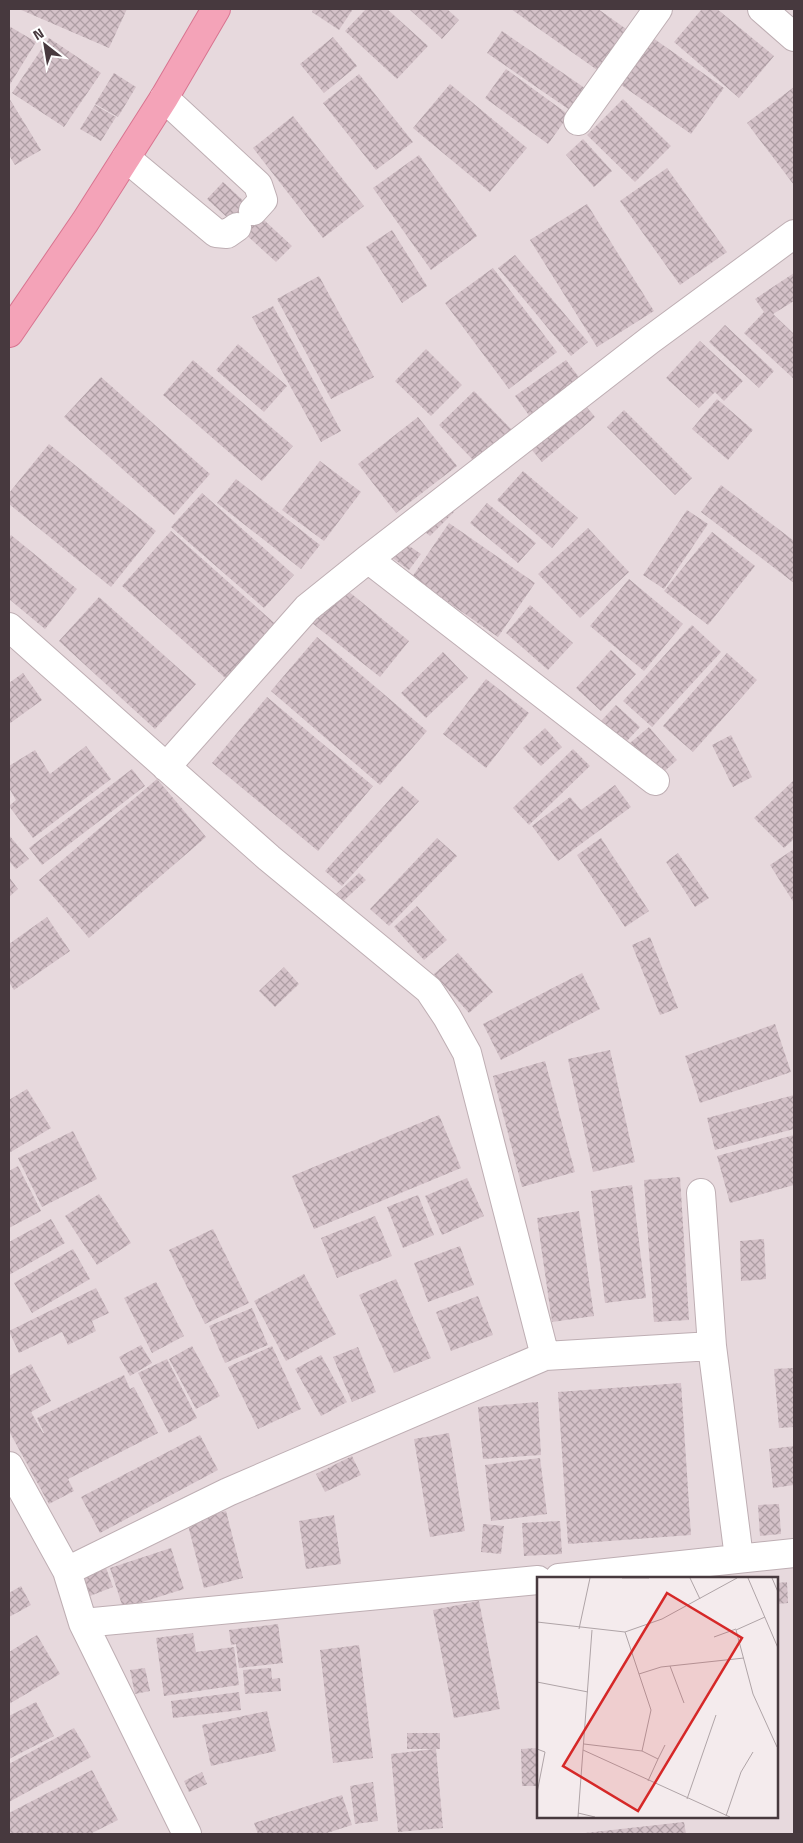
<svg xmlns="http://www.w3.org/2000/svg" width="803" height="1843" font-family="'Titillium Web',sans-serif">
<defs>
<pattern id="building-cross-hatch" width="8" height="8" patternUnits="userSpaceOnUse" patternTransform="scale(1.25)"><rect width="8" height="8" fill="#d4c1c8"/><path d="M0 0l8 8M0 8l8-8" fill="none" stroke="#ae9ea4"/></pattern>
</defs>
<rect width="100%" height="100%" fill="#f4ebed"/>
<path fill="#e7d9dd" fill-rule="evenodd" d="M 9,9 L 794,9 L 794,1834 L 9,1834 ZM 538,1578 L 777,1578 L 777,1817 L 538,1817 Z"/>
<path fill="url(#building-cross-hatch)" d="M 19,9 L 127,9 L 109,48 Z
M 313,9 L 353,9 L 339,30 L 312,12 Z
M 366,9 L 387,9 L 428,46 L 397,79 L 345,31 Z
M 409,9 L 447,9 L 459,20 L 442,39 Z
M 511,9 L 598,9 L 629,31 L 600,72 Z
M 702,9 L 717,9 L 774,56 L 739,98 L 674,42 Z
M 9,26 L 36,42 L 9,86 Z
M 502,31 L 592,93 L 577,115 L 487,53 Z
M 333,37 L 357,66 L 324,93 L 300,64 Z
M 49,38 L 101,73 L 64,127 L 12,93 Z
M 653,38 L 724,88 L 691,134 L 620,84 Z
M 506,69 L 569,115 L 548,144 L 485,98 Z
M 114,73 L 136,87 L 118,117 L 95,104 Z
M 359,74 L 413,142 L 376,170 L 323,103 Z
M 450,84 L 527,148 L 490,192 L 413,128 Z
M 794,87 L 794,185 L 747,123 Z
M 9,98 L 41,150 L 15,165 L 9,155 Z
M 623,99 L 671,146 L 635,182 L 587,135 Z
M 95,105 L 116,117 L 101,141 L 80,129 Z
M 293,116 L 364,206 L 323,238 L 253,148 Z
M 583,139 L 612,171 L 594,187 L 566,155 Z
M 419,155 L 477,236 L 431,270 L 373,188 Z
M 667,168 L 727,252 L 680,285 L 620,201 Z
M 223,182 L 292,246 L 276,262 L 207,199 Z
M 587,204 L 654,311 L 597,347 L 530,240 Z
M 392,230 L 427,286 L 402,303 L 366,247 Z
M 515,255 L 588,342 L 571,356 L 498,268 Z
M 493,268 L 557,352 L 509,389 L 445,303 Z
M 794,273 L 794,301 L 773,314 L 794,334 L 794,379 L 744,333 L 764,312 L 755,299 Z
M 319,276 L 374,377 L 331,399 L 277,299 Z
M 273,306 L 341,431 L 321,442 L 252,317 Z
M 725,325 L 774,371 L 759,388 L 709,342 Z
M 700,341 L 743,381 L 724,401 L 715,392 L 699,408 L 666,378 Z
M 238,344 L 287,386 L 264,412 L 216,370 Z
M 426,349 L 462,385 L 431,416 L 395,381 Z
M 193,360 L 293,446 L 262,481 L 163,395 Z
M 566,360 L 584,384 L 533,421 L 515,396 Z
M 101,377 L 210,474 L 174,515 L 64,417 Z
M 474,391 L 512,430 L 477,464 L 439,425 Z
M 579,398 L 595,417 L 542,462 L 526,443 Z
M 717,399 L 753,430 L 728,460 L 692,429 Z
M 624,410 L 692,478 L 675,495 L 607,427 Z
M 418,417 L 457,466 L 396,513 L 358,464 Z
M 49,444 L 156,531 L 111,587 L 9,504 L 9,493 Z
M 320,461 L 361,492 L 324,541 L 282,510 Z
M 523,471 L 578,518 L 552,548 L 497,500 Z
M 236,479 L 320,545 L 301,569 L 217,503 Z
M 721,485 L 794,541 L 794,583 L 701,512 Z
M 202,493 L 294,575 L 264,608 L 171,527 Z
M 444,502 L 454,512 L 430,536 L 420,528 Z
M 487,503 L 536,543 L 518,563 L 470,523 Z
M 687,510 L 708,524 L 664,589 L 643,575 Z
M 449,523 L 535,583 L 498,637 L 412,577 Z
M 588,528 L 629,572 L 580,618 L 538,574 Z
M 171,531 L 281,629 L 232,684 L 122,586 Z
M 712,532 L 755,566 L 708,625 L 664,591 Z
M 11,535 L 77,589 L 45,629 L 9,599 L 9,538 Z
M 402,541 L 421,554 L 409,570 L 391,557 Z
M 629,579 L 683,624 L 644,671 L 590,626 Z
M 342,586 L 409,641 L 380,677 L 312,623 Z
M 99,597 L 196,684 L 155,729 L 59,641 Z
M 530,605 L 573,643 L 548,670 L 506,633 Z
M 692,625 L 721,652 L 652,727 L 623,701 Z
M 317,637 L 427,731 L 380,785 L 271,691 Z
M 611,650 L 636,674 L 601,711 L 576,688 Z
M 443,652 L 468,678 L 426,718 L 401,693 Z
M 727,653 L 757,680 L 693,752 L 663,726 Z
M 23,673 L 42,700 L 9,724 L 9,683 Z
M 486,679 L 529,713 L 486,768 L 443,734 Z
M 267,697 L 373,786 L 318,851 L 212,763 Z
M 616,705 L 640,727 L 626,742 L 601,721 Z
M 649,727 L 677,760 L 658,777 L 630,743 Z
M 545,728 L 562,747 L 541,766 L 523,748 Z
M 731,735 L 752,777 L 733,787 L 712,745 Z
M 86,746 L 111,779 L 33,838 L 9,806 L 16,800 L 9,788 L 9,766 L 35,750 L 50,774 Z
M 573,749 L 590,766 L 529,825 L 513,808 Z
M 132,769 L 145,786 L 42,865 L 29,848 Z
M 157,779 L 206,837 L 89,938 L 39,880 Z
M 794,780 L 794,839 L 784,848 L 754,818 Z
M 615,785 L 631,807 L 558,861 L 532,826 L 570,797 L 581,810 Z
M 402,786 L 419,801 L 342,886 L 325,871 Z
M 9,835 L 29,859 L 16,869 L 9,861 Z
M 437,838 L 457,856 L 389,926 L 370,909 Z
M 601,838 L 649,911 L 625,927 L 577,855 Z
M 794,849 L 794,903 L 770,865 Z
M 678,853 L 709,898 L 695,907 L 666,862 Z
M 359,873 L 366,880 L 339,905 L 333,897 Z
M 9,877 L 18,889 L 9,897 Z
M 417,906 L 447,940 L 424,960 L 394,927 Z
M 47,917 L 70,951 L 14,990 L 9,982 L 9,944 Z
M 650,937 L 678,1008 L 660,1015 L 632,945 Z
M 458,953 L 493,992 L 469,1013 L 434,974 Z
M 284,967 L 299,984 L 275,1007 L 259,991 Z
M 582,973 L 600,1009 L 501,1060 L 483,1024 Z
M 775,1024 L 791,1072 L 700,1103 L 685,1056 Z
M 610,1050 L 635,1162 L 593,1172 L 568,1059 Z
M 545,1061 L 575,1172 L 522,1187 L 493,1076 Z
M 27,1089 L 51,1128 L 9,1153 L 9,1100 Z
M 794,1095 L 794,1129 L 715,1150 L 707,1118 Z
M 439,1115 L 461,1168 L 314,1229 L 292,1176 Z
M 73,1131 L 97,1179 L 42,1207 L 18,1158 Z
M 794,1135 L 794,1185 L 730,1203 L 717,1156 Z
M 18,1166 L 41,1211 L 9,1228 L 9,1171 Z
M 680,1177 L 689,1320 L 654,1322 L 644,1180 Z
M 467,1178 L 484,1216 L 442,1235 L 425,1196 Z
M 632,1185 L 646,1298 L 605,1303 L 591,1191 Z
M 99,1194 L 131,1243 L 97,1265 L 65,1216 Z
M 418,1195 L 434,1235 L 403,1248 L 387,1207 Z
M 579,1211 L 594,1316 L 552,1322 L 537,1218 Z
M 375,1216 L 392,1256 L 337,1278 L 321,1238 Z
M 51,1219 L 65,1243 L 9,1275 L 9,1242 Z
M 213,1229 L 249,1303 L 205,1324 L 169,1250 Z
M 764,1239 L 766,1279 L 741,1281 L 740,1241 Z
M 460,1246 L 474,1285 L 428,1302 L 414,1263 Z
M 73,1249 L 90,1279 L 32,1313 L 14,1283 Z
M 304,1274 L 336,1334 L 286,1361 L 254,1301 Z
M 396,1279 L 431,1358 L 394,1373 L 359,1295 Z
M 156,1282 L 184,1336 L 152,1353 L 124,1298 Z
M 96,1288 L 109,1313 L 92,1321 L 96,1331 L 68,1345 L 62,1332 L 19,1353 L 9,1331 Z
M 478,1296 L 493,1335 L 451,1351 L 436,1312 Z
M 252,1308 L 268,1345 L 225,1363 L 209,1326 Z
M 141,1345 L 152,1363 L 130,1376 L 119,1357 Z
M 192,1346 L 220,1396 L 196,1409 L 169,1359 Z
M 272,1346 L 301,1409 L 258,1429 L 228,1367 Z
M 358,1347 L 376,1392 L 352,1402 L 333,1357 Z
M 321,1355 L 347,1402 L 321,1416 L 295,1369 Z
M 167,1359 L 197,1418 L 169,1433 L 138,1373 Z
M 31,1364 L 51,1401 L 31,1412 L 43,1433 L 44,1433 L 37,1418 L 124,1375 L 130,1389 L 134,1387 L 158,1433 L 68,1479 L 74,1491 L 49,1504 L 9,1431 L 9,1376 Z
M 794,1368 L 794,1427 L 779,1428 L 774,1369 Z
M 681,1383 L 691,1535 L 568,1544 L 558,1392 Z
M 538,1402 L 541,1455 L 483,1459 L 478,1407 Z
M 449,1433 L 465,1531 L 430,1537 L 414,1439 Z
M 200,1435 L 218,1470 L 100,1533 L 81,1497 Z
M 794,1446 L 794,1485 L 773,1488 L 769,1449 Z
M 352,1456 L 361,1475 L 325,1492 L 316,1474 Z
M 540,1458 L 547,1514 L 491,1521 L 485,1465 Z
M 779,1504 L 781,1534 L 760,1536 L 758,1505 Z
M 226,1511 L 243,1578 L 204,1588 L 187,1521 Z
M 334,1515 L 341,1564 L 306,1569 L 299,1521 Z
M 560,1521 L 562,1554 L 524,1556 L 522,1523 Z
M 483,1524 L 504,1526 L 501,1554 L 481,1552 Z
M 171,1548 L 184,1589 L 123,1608 L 110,1568 Z
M 106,1568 L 113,1587 L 90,1596 L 82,1577 Z
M 787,1582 L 788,1603 L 777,1604 L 777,1583 Z
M 21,1586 L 31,1605 L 9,1617 L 9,1593 Z
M 479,1601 L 500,1709 L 454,1718 L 433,1610 Z
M 278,1624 L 283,1663 L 239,1668 L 236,1644 L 231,1645 L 229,1630 Z
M 193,1633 L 196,1652 L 234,1647 L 239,1685 L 164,1696 L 156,1638 Z
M 37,1635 L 60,1674 L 9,1704 L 9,1652 Z
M 359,1645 L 373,1758 L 333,1763 L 320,1650 Z
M 145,1668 L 150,1691 L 135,1694 L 130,1670 Z
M 271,1668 L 272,1679 L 280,1678 L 281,1691 L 245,1694 L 243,1670 Z
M 239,1692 L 241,1710 L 173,1718 L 171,1701 Z
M 36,1702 L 54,1736 L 9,1759 L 9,1716 Z
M 267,1711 L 276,1751 L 211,1766 L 202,1725 Z
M 74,1728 L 91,1757 L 9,1802 L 9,1764 Z
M 407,1733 L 440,1733 L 440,1749 L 436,1749 L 443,1828 L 398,1832 L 391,1754 L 434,1749 L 407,1749 Z
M 538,1748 L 538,1786 L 522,1786 L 521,1749 Z
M 92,1770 L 118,1820 L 90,1834 L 9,1834 L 9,1813 Z
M 202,1772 L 207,1784 L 189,1792 L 184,1781 Z
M 373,1782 L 378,1821 L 355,1824 L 350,1786 Z
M 342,1795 L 352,1825 L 324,1834 L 258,1834 L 254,1823 Z
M 684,1822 L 686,1834 L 585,1834 L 585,1833 Z"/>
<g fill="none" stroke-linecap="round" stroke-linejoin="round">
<g stroke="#beaeb3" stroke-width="30">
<path id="minor" d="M 762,9 L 794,37
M 164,98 L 258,185 L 263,200 L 253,211
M 578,121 L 658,9
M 126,158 L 216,233 L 227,234 L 237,227
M 368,559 L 655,781
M 9,627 L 269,858 L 429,990 L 447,1017 L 467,1053 L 545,1356
M 166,767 L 307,608 L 368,559 L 650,340 L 794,234
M 701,1193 L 712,1346
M 9,1466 L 67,1571 L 83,1623 L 187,1834
M 67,1571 L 228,1492 L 545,1356 L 712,1346 L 739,1558
M 559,1578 L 794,1553
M 83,1623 L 538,1580"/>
</g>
<g stroke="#d87490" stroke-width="30">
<path id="major" d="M 9,333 L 85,222 L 164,98 L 216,9"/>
</g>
<use href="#minor" stroke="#fff" stroke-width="28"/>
<use href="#major" stroke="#f4a3b8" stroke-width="28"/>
</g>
<g transform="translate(537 1577)">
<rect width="241" height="241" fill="#f4ebed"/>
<path fill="none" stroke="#afa4a7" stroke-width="1" d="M 85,1 L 112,1M 153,1 L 163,22M 211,1 L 241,71M 235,1 L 241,15M 228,40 L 199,53 L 216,117 L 240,170M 0,45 L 88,55 L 125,42 L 200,1M 42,52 L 53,1M 88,55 L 114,133 L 105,174M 177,60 L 199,52M 133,89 L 147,126M 102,97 L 124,90 L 207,81M 0,105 L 51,115M 47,167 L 105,174 L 121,182 L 111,204M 0,172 L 8,175 L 0,216M 46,173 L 193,240M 121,182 L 128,168M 150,222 L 179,138M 41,236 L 58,240M 189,239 L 204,195 L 216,175M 41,240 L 55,53"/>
<path fill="#d62828" fill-opacity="0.15" stroke="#d62828" stroke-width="2.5" d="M 130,16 L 205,61 L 101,234 L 26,189 Z"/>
<rect width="241" height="241" fill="none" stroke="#47393e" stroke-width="2.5"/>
</g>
<rect width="803" height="1843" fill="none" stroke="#47393e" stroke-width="20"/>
<g transform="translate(45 45) rotate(329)" stroke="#ffffff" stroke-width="4" paint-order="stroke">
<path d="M0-4L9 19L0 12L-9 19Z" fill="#47393e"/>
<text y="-8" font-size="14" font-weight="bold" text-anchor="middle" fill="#47393e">N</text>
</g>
</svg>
